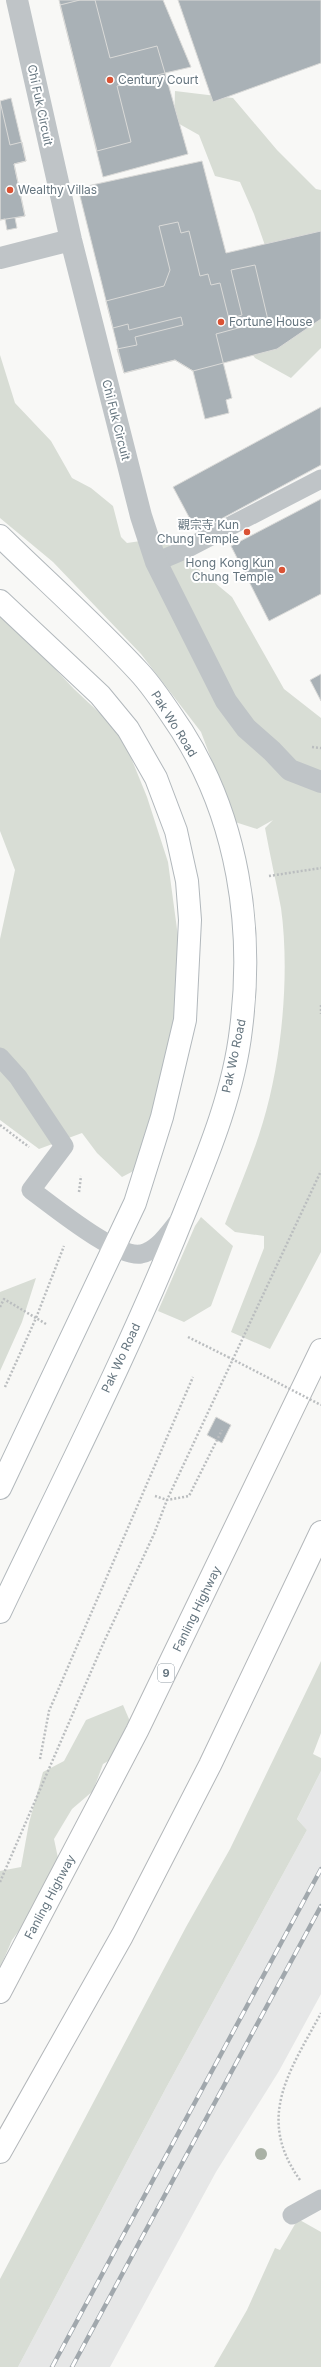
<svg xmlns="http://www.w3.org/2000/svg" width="321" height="2367" font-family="Inter,'Noto Sans TC',sans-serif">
<rect width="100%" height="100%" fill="#f8f8f6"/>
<path fill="#e6e7e7" d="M 321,1771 L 321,1994 L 279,2071 L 216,2172 L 110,2367 L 18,2367 L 166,2088 L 307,1830 L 297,1819 Z"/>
<path fill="#d8ddd5" d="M 175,91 L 233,98 L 277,150 L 316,189 L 321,190 L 321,348 L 291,378 L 255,358 L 246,345 L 275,274 L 254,214 L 240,182 L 215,176 L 199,135 L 174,121 Z
M 0,355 L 15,403 L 51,441 L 72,478 L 91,488 L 113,506 L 121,537 L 127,543 L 161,538 L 232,597 L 284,689 L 321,718 L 321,1252 L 270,1349 L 231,1332 L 264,1248 L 264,1236 L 235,1232 L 225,1224 C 238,1190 253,1156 263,1122 C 282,1059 290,973 281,908 C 276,882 270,855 265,828 L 273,820 L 257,829 L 235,822 L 201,732 L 141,654 L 53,562 L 0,518 Z
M 0,616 L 23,635 L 74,689 L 121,733 L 147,797 L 168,862 L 179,944 L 180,988 L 161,1087 L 147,1126 L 147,1164 L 122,1177 L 97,1153 L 82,1133 L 39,1149 L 0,1120 L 0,939 L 15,870 L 0,831 Z
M 201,1217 L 233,1246 L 211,1306 L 184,1322 L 158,1311 L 195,1226 Z
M 36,1278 L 22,1322 L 0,1371 L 0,1292 Z
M 321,1661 L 321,1733 L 313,1754 L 321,1758 L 321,1771 L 297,1819 L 307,1830 L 166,2088 L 18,2367 L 0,2367 L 0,2279 L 186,1927 L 230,1849 Z
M 123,1705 L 132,1726 L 124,1752 L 103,1764 L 93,1791 L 72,1809 L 54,1839 L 58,1858 L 57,1880 L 12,1940 L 0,1968 L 0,1871 L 21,1867 L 29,1823 L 43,1772 L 64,1761 L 86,1720 Z
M 298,2219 L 321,2232 L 321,2367 L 214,2367 L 247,2310 L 275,2248 L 280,2250 Z"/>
<path fill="#a9b1b6" stroke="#dadad8" d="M 59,0 L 163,0 L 191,67 L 165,73 L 188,154 L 103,177 Z
M 80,0 L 95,0 L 110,58 L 157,46 L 165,73 L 117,86 L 131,142 L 97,151 L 60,5 Z
M 178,0 L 321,0 L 321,63 L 213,102 Z
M 11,98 L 26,161 L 14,164 L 25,216 L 0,220 L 0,101 Z
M 0,101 L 10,145 L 22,142 L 26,161 L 14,164 L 25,216 L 15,218 L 17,228 L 7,230 L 5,219 L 0,220 Z
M 202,161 L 226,253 L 321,231 L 321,319 L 277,349 L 193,371 L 175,360 L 124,373 L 78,188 Z
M 178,222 L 181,233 L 189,231 L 200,276 L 208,274 L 211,285 L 220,283 L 229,319 L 242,315 L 231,270 L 255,265 L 268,320 L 216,334 L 232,398 L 226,400 L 229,413 L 205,419 L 193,371 L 175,360 L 124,373 L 117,349 L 137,345 L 135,337 L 183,325 L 181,317 L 129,330 L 128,324 L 113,328 L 106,301 L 164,286 L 170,270 L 159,226 Z
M 321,407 L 321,465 L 197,532 L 173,487 Z
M 321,499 L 321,594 L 269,621 L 231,546 Z
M 321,674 L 321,701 L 310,680 Z
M 216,1417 L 231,1425 L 222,1443 L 207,1435 Z"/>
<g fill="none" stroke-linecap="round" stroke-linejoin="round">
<g stroke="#b2b8bc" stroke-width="24">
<path id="secondary" d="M 0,536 C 46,581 96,625 139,672 C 155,689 169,712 182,731 C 238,819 254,927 241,1029 C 234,1091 209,1152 186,1209 C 132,1346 64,1478 0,1612
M 0,601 L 100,695 L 128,729 L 156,778 L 176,831 L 187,881 L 190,920 L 185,1020 L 162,1117 L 135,1203 L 0,1488"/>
</g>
<g stroke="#b3b7ba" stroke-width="24">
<path id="highway" d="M 0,1992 L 137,1731 L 321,1350
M 0,2152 L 122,1936 L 210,1765 L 321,1532"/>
</g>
<path stroke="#babdbf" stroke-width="2.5" stroke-dasharray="2 2" stroke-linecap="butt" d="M 312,747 L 321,748
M 269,876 L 321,868
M 321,1005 L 321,1014
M 0,1125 L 29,1147
M 79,1192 L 81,1176
M 0,1307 L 4,1299 L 36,1318 L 5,1387
M 46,1324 L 36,1318 L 64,1246
M 188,1337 L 228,1357
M 155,1496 L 167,1500 L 189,1496 L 222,1430
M 40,1759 L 49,1711 L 193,1377
M 0,1882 L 103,1644 L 154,1534 L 167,1500 L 321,1171
M 300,2180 C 255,2117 290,2071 321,2013"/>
<path stroke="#bfc4c7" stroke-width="19" d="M 156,562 L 182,551 L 321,479
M 0,1057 L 18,1077 L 64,1146 L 31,1190 C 53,1206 116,1258 141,1254 C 157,1251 168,1234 177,1223
M 292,2215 L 321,2199"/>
<path stroke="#bfc4c7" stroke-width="22" d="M 17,0 L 71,240 L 141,516 L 156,562 L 226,701 L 246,728 L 272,751 L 290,770 L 321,782
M 0,258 L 71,240"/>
<use href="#secondary" stroke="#fff" stroke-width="22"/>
<use href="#highway" stroke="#fff" stroke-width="22"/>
<g stroke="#a1a8ad" stroke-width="4.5">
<path id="rail" d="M 52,2367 L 321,1869
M 72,2367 L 321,1906"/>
</g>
<use href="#rail" stroke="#fff" stroke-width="3" stroke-dasharray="9" stroke-linecap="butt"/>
<path stroke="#babdbf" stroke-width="2.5" stroke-dasharray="2 2" stroke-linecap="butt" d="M 228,1357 L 321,1405"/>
</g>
<circle fill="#a9b1a5" cx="261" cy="2154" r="6"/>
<g fill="#da5234" stroke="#fff" stroke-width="1.5">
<circle cx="110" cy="80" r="4"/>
<circle cx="10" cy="190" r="4"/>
<circle cx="221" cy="322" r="4"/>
<circle cx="247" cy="532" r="4"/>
<circle cx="282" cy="570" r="4"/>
</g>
<g text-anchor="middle" stroke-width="4" stroke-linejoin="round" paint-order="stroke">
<rect fill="#fff" stroke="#939ea5" stroke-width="1" x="158" y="1664" width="16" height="18" rx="3"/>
<g font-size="11" font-weight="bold" fill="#65757f">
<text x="166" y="1677">9</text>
</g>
<g font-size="12" fill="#65757f" stroke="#fff" text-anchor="start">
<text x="118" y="84">Century Court</text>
<text x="18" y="194">Wealthy Villas</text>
<text x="229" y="326">Fortune House</text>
<text x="239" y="529" text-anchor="end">觀宗寺 Kun<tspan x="239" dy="14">Chung Temple</tspan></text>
<text x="274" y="567" text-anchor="end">Hong Kong Kun<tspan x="274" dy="14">Chung Temple</tspan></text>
</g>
<g font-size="12" fill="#65757f" stroke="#fff">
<text transform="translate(40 105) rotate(78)" y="4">Chi Fuk Circuit</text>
<text transform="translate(116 420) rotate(76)" y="4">Chi Fuk Circuit</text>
<text transform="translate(174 724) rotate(58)" y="4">Pak Wo Road</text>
<text transform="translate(234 1056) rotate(-78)" y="4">Pak Wo Road</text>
<text transform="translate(121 1358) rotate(-65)" y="4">Pak Wo Road</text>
<text transform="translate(197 1609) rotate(-64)" y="4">Fanling Highway</text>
<text transform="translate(50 1897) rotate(-62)" y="4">Fanling Highway</text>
</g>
</g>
</svg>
